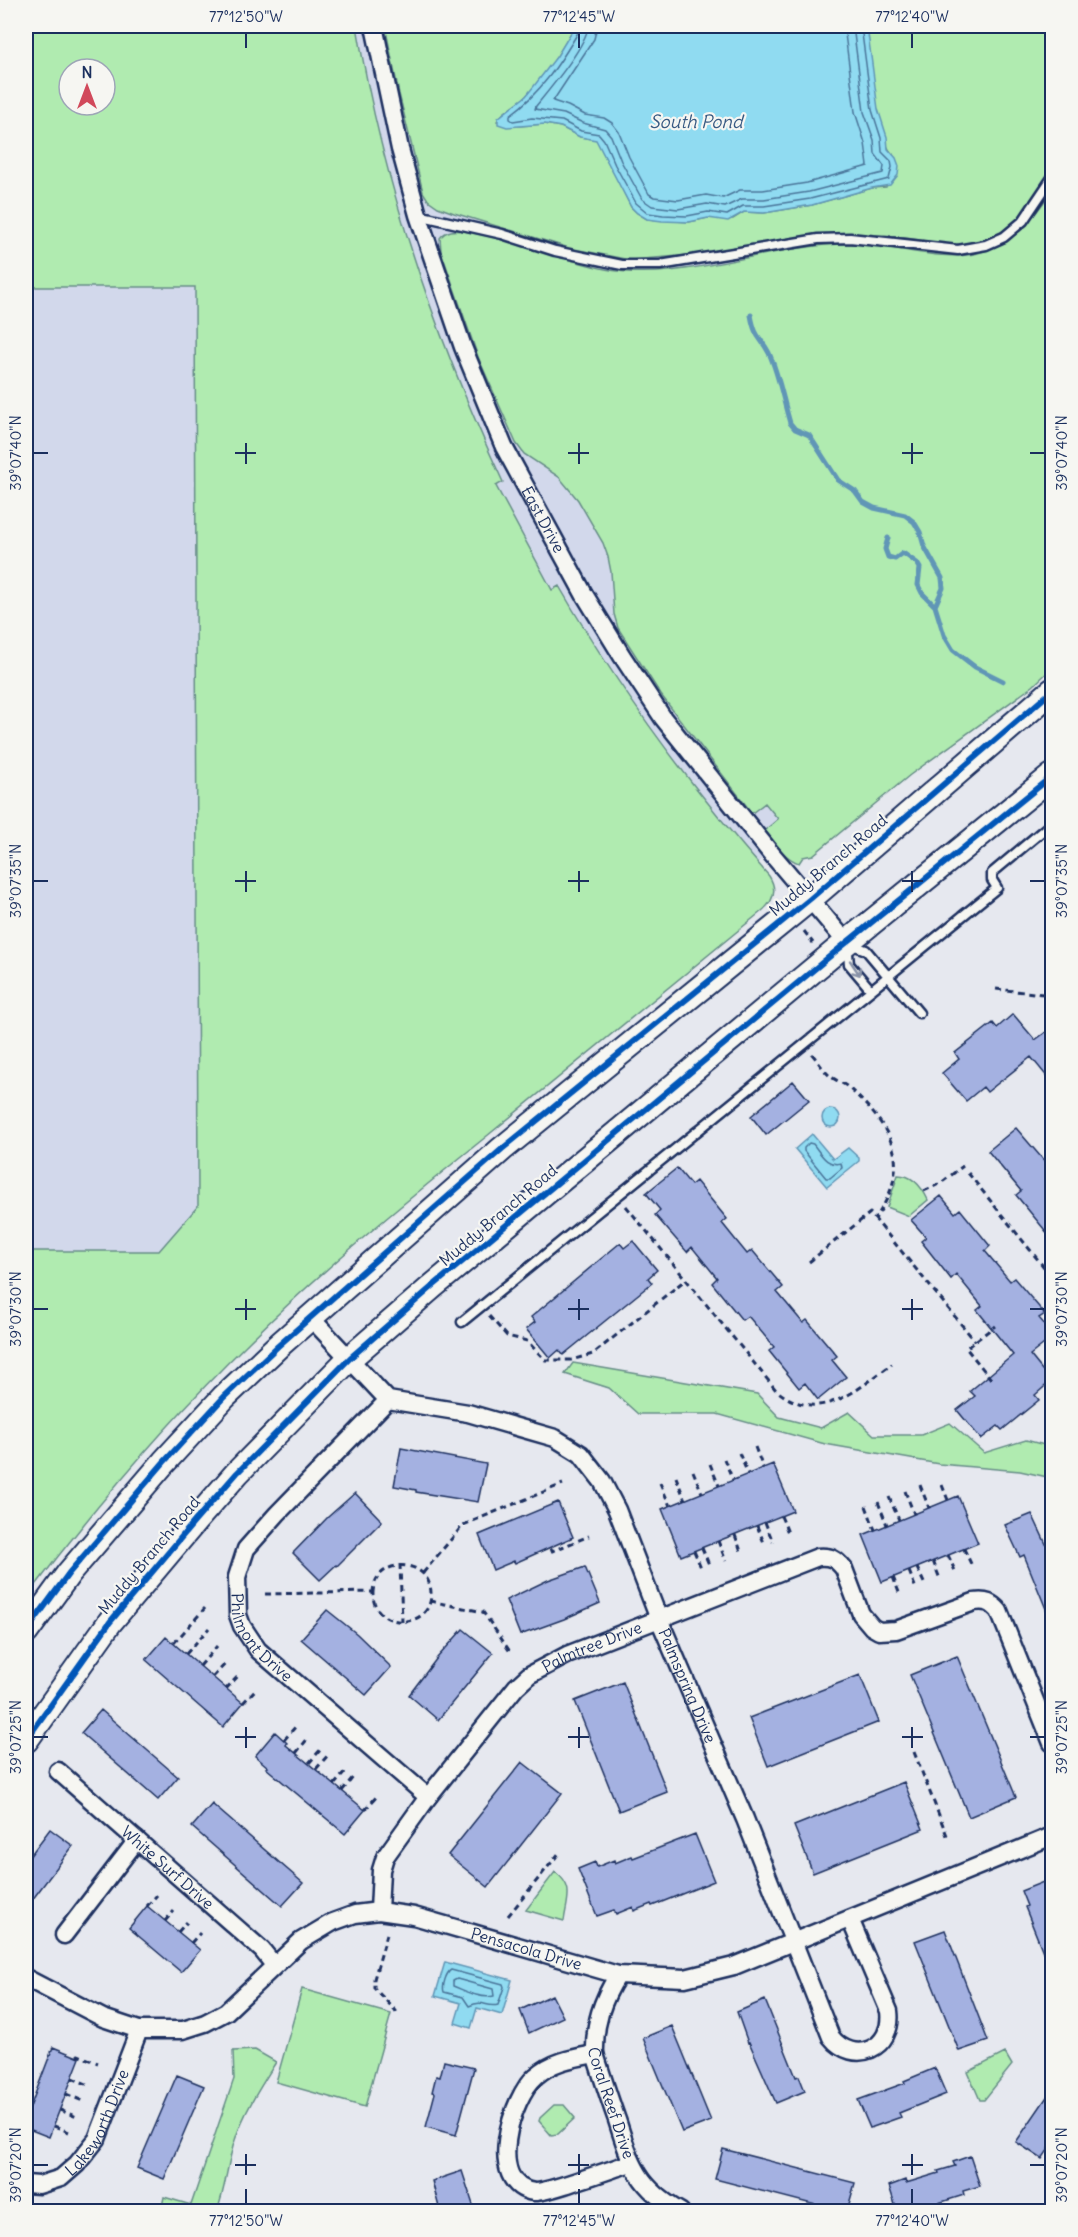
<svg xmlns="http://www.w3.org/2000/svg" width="1078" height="2237" font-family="Delius,sans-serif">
<rect width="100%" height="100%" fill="#e6e8ef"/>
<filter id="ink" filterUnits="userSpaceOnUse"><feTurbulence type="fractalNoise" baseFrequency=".0167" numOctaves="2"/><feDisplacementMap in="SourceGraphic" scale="12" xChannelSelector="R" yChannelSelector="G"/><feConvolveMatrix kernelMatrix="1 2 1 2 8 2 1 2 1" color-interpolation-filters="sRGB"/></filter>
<g filter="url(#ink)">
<path fill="#d2d8eb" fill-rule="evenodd" d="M 26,26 L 1052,26 L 1052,588 L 791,833 L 26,1516 ZM 69,69 L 105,69 L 105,105 L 69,105 Z"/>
<path fill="#b0ebb0" stroke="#668d87" stroke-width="1.5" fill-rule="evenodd" d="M 26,26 L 357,26 C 383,185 435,336 503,482 L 496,486 L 552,590 L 559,586 C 619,690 690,786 769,876 C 778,890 774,901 762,911 C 671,986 579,1061 487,1136 C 405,1202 324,1268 249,1342 C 168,1421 94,1508 26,1598 L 26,1251 L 159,1251 L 198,1206 L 195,287 L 26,287 ZM 69,69 L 105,69 L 105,105 L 69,105 Z
M 385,26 L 575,26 C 561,50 546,77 526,96 C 517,105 503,110 497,121 L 519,126 L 545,124 L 561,127 L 580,137 L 597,139 L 631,207 L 637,213 L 647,219 L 689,222 L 708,218 L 733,219 L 744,212 L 764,213 L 812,205 L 872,188 L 886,187 L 893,154 C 878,144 869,47 867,26 L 1052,26 L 1052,170 L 1026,211 L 1005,230 L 983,241 L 954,245 L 885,235 L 831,234 L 792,238 L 692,255 L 630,260 L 569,248 L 454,213 L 438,207 L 428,200 L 423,192 L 399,94 Z
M 1052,190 L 1052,668 L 1033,686 L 910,775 L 813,855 L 803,857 L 799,863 C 784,858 774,842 765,830 L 778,819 L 765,803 L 752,813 L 661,695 L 618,628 L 614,614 L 611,572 L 608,557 L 603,543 L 578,500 L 559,477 L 524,454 L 516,443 L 478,357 L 441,251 L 440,238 C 443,234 446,232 451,231 C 460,229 470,232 478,234 C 521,242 562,260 605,269 C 680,284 770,244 848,244 C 890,243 940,263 978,253 C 1013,244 1034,218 1052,190 Z
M 898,1175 C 913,1175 922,1187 928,1200 L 909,1216 L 887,1207 Z
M 573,1363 L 757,1394 L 779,1417 L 821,1428 L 849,1412 L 874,1435 L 921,1435 L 950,1423 L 984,1453 L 1026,1440 L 1052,1447 L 1052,1478 L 1020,1471 L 939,1464 L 825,1444 L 717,1414 L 638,1414 L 609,1388 L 565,1374 Z
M 555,1872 C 575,1887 567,1899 564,1921 L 526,1910 Z
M 302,1989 L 391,2014 L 365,2107 L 276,2082 Z
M 255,2050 L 276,2062 C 261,2086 244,2112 235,2140 C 227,2163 226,2188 217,2211 L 161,2211 L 164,2197 L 191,2205 L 234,2079 L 233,2051 Z
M 1005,2053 L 1012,2065 L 984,2100 L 980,2100 L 968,2072 Z
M 554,2105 L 564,2105 L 575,2118 L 558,2134 L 551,2135 L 539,2121 L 540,2118 Z"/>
<path fill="#90dbf1" stroke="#6196b6" stroke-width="1.5" d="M 575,26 L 867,26 L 878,109 L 887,137 L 888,149 L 896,158 L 899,166 L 898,175 L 890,185 L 872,188 L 812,205 L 764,213 L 744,212 L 728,221 L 708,218 L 689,222 L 662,221 L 647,219 L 637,213 L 631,207 L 596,140 L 580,137 L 561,127 L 545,124 L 507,127 L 498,124 L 498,118 L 526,96 L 534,86 L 557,56 Z
M822 1118a9 9 0 1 1 18 0a9 9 0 1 1-18 0Z
M 812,1134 L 833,1159 L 848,1148 L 859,1158 L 859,1161 L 827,1187 L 795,1149 Z
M 445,1962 L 512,1980 L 502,2015 L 477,2008 L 471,2028 L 455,2023 L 461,2003 L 435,1996 Z"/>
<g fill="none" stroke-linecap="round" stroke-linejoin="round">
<path stroke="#4a7499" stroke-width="1.5" d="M 580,26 L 579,31 C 560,63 541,93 510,115 L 510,119 L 513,121 L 532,118 L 562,121 L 581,131 L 599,134 L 604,140 L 615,165 L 636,203 L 648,213 L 663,215 L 687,216 L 708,212 L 727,215 L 743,206 L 764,206 L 810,199 L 889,179 L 892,167 L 891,161 L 882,152 L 881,138 L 872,110 L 861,26
M 588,26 C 587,45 549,90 536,106 L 535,109 L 564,114 L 583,123 L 605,129 L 611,136 L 621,161 L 642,199 L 652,206 L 678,209 L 707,204 L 725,207 L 742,199 L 764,199 L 809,192 L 883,173 L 884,166 L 875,154 L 874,140 L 864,112 L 853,26
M 597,26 L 594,39 L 553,101 L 568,106 L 585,115 L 604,118 L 612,123 L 619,132 L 629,157 L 649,194 L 654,197 L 678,200 L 706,195 L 723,198 L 740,190 L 763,190 L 807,183 L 868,166 L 865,143 L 855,112 L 844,26
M 809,1143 L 813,1144 C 821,1154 827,1167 841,1163 L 842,1168 L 830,1178 L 826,1178 L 804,1151 L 804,1148 Z
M 451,1970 L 503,1984 L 504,1987 L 498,2005 C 486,2008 484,1999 469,2006 L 463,1997 L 444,1992 C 442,1986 446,1973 451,1970 Z
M 457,1979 L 493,1989 L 494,1996 C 480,1999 466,1991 453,1986 L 453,1981 Z"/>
<path stroke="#6196b6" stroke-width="5" d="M 751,315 C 755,338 760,336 769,353 C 779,375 783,400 790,423 L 795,429 L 809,435 L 838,480 L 855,491 L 863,502 L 874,508 L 905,515 L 914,522 L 920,532 L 924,546 L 942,578 L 943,588 L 935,606 L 944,635 L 953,650 L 975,667 L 1003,681
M 888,538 L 885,549 L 888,557 L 895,559 L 903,553 L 917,563 L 920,568 L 918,585 L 922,593 L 935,606"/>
</g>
<path fill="#a4b1e1" stroke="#1b2f5e" stroke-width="1.5" d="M 1013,1014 L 1035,1040 L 1053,1027 L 1053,1084 L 1031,1057 L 987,1092 L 983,1087 L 966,1101 L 942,1073 L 959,1059 L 955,1053 L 993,1023 L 997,1028 Z
M 793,1081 L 809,1100 L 766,1135 L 751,1116 Z
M 1016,1128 L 1053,1171 L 1053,1240 L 1016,1195 L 1021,1191 L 988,1151 Z
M 677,1168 L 691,1185 L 696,1181 L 727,1219 L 722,1223 L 734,1238 L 747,1254 L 752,1250 L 783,1287 L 777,1292 L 803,1323 L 807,1320 L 837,1356 L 832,1360 L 846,1377 L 818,1400 L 805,1383 L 799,1388 L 769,1351 L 774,1347 L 748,1316 L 742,1320 L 712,1283 L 717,1278 L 692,1247 L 687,1252 L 655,1215 L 660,1210 L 646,1193 Z
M 941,1196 L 955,1213 L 960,1209 L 990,1246 L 985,1251 L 1010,1281 L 1014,1278 L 1045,1314 L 1039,1318 L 1053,1334 L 1053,1337 L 1030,1355 L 1051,1381 L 1035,1395 L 1039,1400 L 1002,1430 L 998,1426 L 981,1439 L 957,1410 L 975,1396 L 970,1391 L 1013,1355 L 977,1310 L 982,1306 L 956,1274 L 951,1279 L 921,1241 L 926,1237 L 911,1220 Z
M 633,1241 L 657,1270 L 648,1278 L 652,1283 L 563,1355 L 559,1350 L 550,1358 L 526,1329 L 535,1322 L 531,1317 L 620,1243 L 624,1248 Z
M 401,1448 L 486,1464 L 478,1502 L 416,1492 L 416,1490 L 394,1486 Z
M 773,1464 L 793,1511 L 681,1556 L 662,1509 Z
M 355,1493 L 382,1521 L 337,1566 L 336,1565 L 320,1580 L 293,1553 L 328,1517 Z
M 958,1496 L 978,1543 L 882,1582 L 863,1535 Z
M 558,1502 L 573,1537 L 515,1563 L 514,1561 L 493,1570 L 479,1535 Z
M 1032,1514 L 1047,1546 L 1053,1544 L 1053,1626 L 1024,1555 L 1020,1557 L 1005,1525 Z
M 585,1567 L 600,1603 L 564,1619 L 520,1635 L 506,1600 L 548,1580 Z
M 327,1610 L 357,1634 L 391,1667 L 366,1695 L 301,1639 Z
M 463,1629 L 493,1653 L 438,1720 L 409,1695 L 437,1658 Z
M 166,1637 L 243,1703 L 223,1727 L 146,1660 Z
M 957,1656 L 1016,1797 L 969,1817 L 910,1675 Z
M 860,1675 L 879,1722 L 768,1766 L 749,1718 Z
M 623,1682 L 667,1792 L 619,1811 L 575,1701 Z
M 101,1710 L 178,1777 L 158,1800 L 81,1733 Z
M 275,1732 L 287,1743 L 286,1745 L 365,1810 L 345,1834 L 266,1768 L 268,1767 L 255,1756 Z
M 522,1762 L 562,1793 L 488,1887 L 448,1855 Z
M 904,1782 L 923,1829 L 813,1873 L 794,1826 Z
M 212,1804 L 303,1883 L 282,1906 L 192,1827 Z
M 50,1829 L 73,1846 L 26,1908 L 26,1861 Z
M 695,1834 L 714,1881 L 652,1906 L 651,1904 L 634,1911 L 633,1907 L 616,1914 L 614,1910 L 597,1916 L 578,1869 L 595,1862 L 597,1867 L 614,1860 L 615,1863 L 632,1856 L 633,1858 Z
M 1053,1878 L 1053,1974 L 1052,1974 L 1025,1907 L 1027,1906 L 1021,1891 Z
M 147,1906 L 200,1950 L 181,1972 L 129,1928 Z
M 945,1930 L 988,2041 L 959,2051 L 915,1941 Z
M 552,1995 L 563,2017 L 529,2033 L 520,2010 Z
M 765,2000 L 796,2077 L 799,2076 L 805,2091 L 776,2103 L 749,2042 L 748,2043 L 737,2012 Z
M 672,2026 L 711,2121 L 682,2132 L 643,2038 Z
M 53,2047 L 80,2058 L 49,2137 L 26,2128 L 26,2118 Z
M 444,2061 L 474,2068 L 456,2135 L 426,2127 L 435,2093 L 432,2092 L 436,2076 L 440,2077 Z
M 935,2068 L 946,2094 L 899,2113 L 901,2117 L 870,2128 L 858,2100 L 905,2083 L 904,2081 Z
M 177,2075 L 204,2086 L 164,2179 L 137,2168 Z
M 1053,2088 L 1053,2143 L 1042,2159 L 1016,2142 Z
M 723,2149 L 855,2183 L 847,2211 L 839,2211 L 715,2179 Z
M 970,2156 L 980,2186 L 963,2191 L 964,2195 L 932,2205 L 933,2207 L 918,2211 L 897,2211 L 889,2186 L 905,2180 L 906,2183 L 939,2173 L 938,2171 L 955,2166 L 953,2162 Z
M 462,2171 L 475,2211 L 440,2211 L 432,2181 Z"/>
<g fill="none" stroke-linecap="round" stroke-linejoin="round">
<g stroke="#1b2f5e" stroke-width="13">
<path id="service" d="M 418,215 L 502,234 L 555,251 L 622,265 L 660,265 L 818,239 L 850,238 L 958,250 L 986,245 L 1004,237 L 1023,221 L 1052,178
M 871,990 L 849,964 L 847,943 L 866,950 L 919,1013
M 462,1322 L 997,888 L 992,880 L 992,873 L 1052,823"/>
</g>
<g stroke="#1b2f5e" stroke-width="21">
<g id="minor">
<path id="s1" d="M 374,26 L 400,149 L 418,215 L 463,347 L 504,447 L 584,594 L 622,656 L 663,718 L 770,852 L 847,943"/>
<path id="s2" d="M 310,1317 L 388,1400 L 468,1413 L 555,1438 L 581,1454 L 602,1481 L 617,1510 L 659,1619 L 745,1819 L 831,2037 C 854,2066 894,2049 889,2011 L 850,1919"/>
<path id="s3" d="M 388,1400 L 277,1514 L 246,1549 L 237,1577 L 238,1615 L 242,1626 L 258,1650 L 428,1797"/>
<path id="s4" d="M 58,1771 L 262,1950 L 274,1965"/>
<path id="s5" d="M 379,1911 L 381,1870 L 385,1857 L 428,1797 L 516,1687 L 529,1675 L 567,1655 L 818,1557 C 831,1556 836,1559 844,1569 L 861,1614 L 872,1627 L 879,1631 L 896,1630 L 974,1602 C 986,1600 992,1603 999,1611 L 1052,1743"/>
<path d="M 64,1935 L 137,1840"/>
<path id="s6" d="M 618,1975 C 602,2000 594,2024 595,2054 C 602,2076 609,2098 617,2120 C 631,2164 638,2188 681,2212"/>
<path id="s7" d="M 26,1978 L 103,2018 L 139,2030 L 183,2030 L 205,2023 L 226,2012 L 301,1941 L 333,1922 L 355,1914 L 379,1911 L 414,1916 L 618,1975 L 685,1978 L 734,1966 L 1052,1836"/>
<path d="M 595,2054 C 573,2058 553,2061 536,2076 C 511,2097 485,2185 534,2192 C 547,2193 614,2168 631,2163"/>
<path id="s8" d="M 26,2184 L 39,2185 L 61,2178 L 77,2164 L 97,2139 L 139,2030"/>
</g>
</g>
<g stroke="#1b2f5e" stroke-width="28">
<path id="secondary" d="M 26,1632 L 69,1573 L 164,1462 L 224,1397 L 278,1346 L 502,1149 L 810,899 L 1052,691
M 26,1740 L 110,1622 L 195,1521 L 237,1473 L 350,1358 L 433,1286 L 835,952 L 1052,776"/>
</g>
<path stroke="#1b2f5e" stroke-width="3" stroke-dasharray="6 4.5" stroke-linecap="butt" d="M 804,931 L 813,943
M 996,989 L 1052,995
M 812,1054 C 818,1061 823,1070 830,1076 C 836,1081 844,1083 850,1089 C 894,1130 913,1164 875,1219
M 968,1173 L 1052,1277
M 924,1191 L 941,1183 L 963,1166
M 626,1206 L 776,1390 C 819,1426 857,1390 892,1364
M 809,1262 L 870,1213 L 975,1341
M 489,1316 L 507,1336 L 527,1341 L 545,1360 L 571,1360 L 593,1354 L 685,1280
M 991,1379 L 966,1348 L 995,1326
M 755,1447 L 763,1468
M 739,1453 L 748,1474
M 724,1459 L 733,1480
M 710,1464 L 719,1486
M 693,1471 L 702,1493
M 676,1477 L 685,1500
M 660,1483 L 670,1506
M 920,1485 L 929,1508
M 942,1485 L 948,1500
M 905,1491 L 914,1514
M 889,1497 L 899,1520
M 878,1502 L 887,1525
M 866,1506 L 875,1530
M 781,1516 L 789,1535
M 765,1522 L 773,1542
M 757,1526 L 765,1545
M 735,1535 L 742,1554
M 718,1541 L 726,1561
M 551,1548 L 552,1551 L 589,1536
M 702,1548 L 710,1567
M 964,1549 L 972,1566
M 694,1551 L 702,1570
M 948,1555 L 956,1573
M 933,1561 L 940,1579
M 400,1564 L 402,1622
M 917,1568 L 925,1585
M 909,1571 L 916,1589
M 423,1573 L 463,1525 L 563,1484
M 893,1577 L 900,1595
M 265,1594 L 373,1592 C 371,1630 432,1632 431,1593 C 430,1557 375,1556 373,1592
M 430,1601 L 483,1612 L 511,1653
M 174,1643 L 205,1608
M 186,1654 L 209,1628
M 200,1666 L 217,1646
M 213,1677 L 227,1662
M 226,1689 L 239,1675
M 243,1703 L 255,1690
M 284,1740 L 297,1725
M 914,1752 L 948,1838
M 296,1753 L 309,1737
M 309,1763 L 322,1748
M 316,1769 L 329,1754
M 334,1785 L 347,1770
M 342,1791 L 354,1776
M 365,1810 L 377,1796
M 147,1906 L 157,1895
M 508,1916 L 560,1852
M 165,1921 L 174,1911
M 178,1932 L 187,1922
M 387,1934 L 374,1979 L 374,1988 L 396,2011 L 391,2014
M 191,1943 L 200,1933
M 78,2057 L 78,2055 L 98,2063
M 72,2078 L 89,2085
M 66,2094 L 83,2101
M 60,2110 L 77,2117
M 54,2126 L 69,2132"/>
<use href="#service" stroke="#f6f6f2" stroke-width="8"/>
<use href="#minor" stroke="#f6f6f2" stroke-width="16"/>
<use href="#secondary" stroke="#f6f6f2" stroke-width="24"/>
<g stroke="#f6f6f2" stroke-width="10">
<path id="cycleway" d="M 26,1632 L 69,1573 L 164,1462 L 224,1397 L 278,1346 L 502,1149 L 810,899 L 1052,691
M 26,1740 L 110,1622 L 195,1521 L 237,1473 L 350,1358 L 433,1286 L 835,952 L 1052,776"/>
</g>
<use href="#cycleway" stroke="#0057b8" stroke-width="6"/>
</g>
<defs><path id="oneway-shaft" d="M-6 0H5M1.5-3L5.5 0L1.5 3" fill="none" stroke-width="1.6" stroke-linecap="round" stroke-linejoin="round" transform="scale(1.5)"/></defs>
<use stroke="#8892a8" href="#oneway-shaft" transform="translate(855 968) rotate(56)"/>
</g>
<path fill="none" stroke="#1b2f5e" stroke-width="2" d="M 246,33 L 246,48M 579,33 L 579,48M 912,33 L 912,48M 246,443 L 246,464M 579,443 L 579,464M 912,443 L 912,464M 33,453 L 48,453M 235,453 L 256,453M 568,453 L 589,453M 902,453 L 923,453M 1030,453 L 1045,453M 246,871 L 246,892M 579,871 L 579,892M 912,871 L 912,892M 33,881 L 48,881M 235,881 L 256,881M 568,881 L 589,881M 902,881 L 923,881M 1030,881 L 1045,881M 246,1299 L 246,1320M 579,1299 L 579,1320M 912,1299 L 912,1320M 33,1309 L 48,1309M 235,1309 L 256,1309M 568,1309 L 589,1309M 902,1309 L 923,1309M 1030,1309 L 1045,1309M 246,1727 L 246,1748M 579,1727 L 579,1748M 912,1727 L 912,1748M 33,1737 L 48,1737M 235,1737 L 256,1737M 568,1737 L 589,1737M 902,1737 L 923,1737M 1030,1737 L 1045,1737M 246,2154 L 246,2175M 579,2154 L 579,2175M 912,2154 L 912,2175M 33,2165 L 48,2165M 235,2165 L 256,2165M 568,2165 L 589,2165M 902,2165 L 923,2165M 1030,2165 L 1045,2165M 246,2189 L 246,2204M 579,2189 L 579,2204M 912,2189 L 912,2204"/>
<g text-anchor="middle" stroke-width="4.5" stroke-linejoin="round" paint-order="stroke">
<g font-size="16" fill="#1b2f5e" stroke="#f6f6f2">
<text dy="6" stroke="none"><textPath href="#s1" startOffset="524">East Drive</textPath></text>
<text transform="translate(828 865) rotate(-40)" y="6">Muddy Branch Road</text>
<text transform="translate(498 1215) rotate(-40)" y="6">Muddy Branch Road</text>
<text transform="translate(149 1555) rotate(-50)" y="6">Muddy Branch Road</text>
<text dy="6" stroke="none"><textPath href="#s3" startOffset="304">Philmont Drive</textPath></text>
<text dy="6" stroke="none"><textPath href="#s5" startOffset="356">Palmtree Drive</textPath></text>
<text dy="6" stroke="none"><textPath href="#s2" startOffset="572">Palmspring Drive</textPath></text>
<text dy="6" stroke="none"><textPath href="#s4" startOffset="146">White Surf Drive</textPath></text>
<text dy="6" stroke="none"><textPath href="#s7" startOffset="556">Pensacola Drive</textPath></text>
<text dy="6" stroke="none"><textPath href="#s6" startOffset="135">Coral Reef Drive</textPath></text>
<text dy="6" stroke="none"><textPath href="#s8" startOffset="104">Lakeworth Drive</textPath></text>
</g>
<g font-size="18" font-style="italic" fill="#385a83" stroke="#f6f6f2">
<text x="696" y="128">South Pond</text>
</g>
</g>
<rect width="1078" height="2237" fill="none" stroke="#f6f6f2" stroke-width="66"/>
<g transform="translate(87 87)"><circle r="28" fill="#f6f6f2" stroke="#9ea6b7" stroke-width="1.5"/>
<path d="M0-4.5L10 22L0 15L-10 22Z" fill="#d1495b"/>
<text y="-9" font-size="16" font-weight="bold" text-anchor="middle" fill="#1b2f5e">N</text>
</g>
<rect x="33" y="33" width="1012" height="2171" fill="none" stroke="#1b2f5e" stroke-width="2"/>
<g font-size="15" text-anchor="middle" fill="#1b2f5e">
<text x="246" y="22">77°12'50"W</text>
<text x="579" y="22">77°12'45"W</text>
<text x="912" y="22">77°12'40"W</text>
<text transform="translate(16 453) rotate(-90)" y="5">39°07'40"N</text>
<text transform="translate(1062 453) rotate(-90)" y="5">39°07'40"N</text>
<text transform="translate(16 881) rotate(-90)" y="5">39°07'35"N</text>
<text transform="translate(1062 881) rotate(-90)" y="5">39°07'35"N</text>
<text transform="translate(16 1309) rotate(-90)" y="5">39°07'30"N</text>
<text transform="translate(1062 1309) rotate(-90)" y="5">39°07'30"N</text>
<text transform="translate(16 1737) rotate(-90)" y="5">39°07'25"N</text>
<text transform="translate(1062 1737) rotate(-90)" y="5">39°07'25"N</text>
<text transform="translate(16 2165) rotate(-90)" y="5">39°07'20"N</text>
<text transform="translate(1062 2165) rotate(-90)" y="5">39°07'20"N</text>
<text x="246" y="2226">77°12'50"W</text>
<text x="579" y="2226">77°12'45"W</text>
<text x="912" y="2226">77°12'40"W</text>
</g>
</svg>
